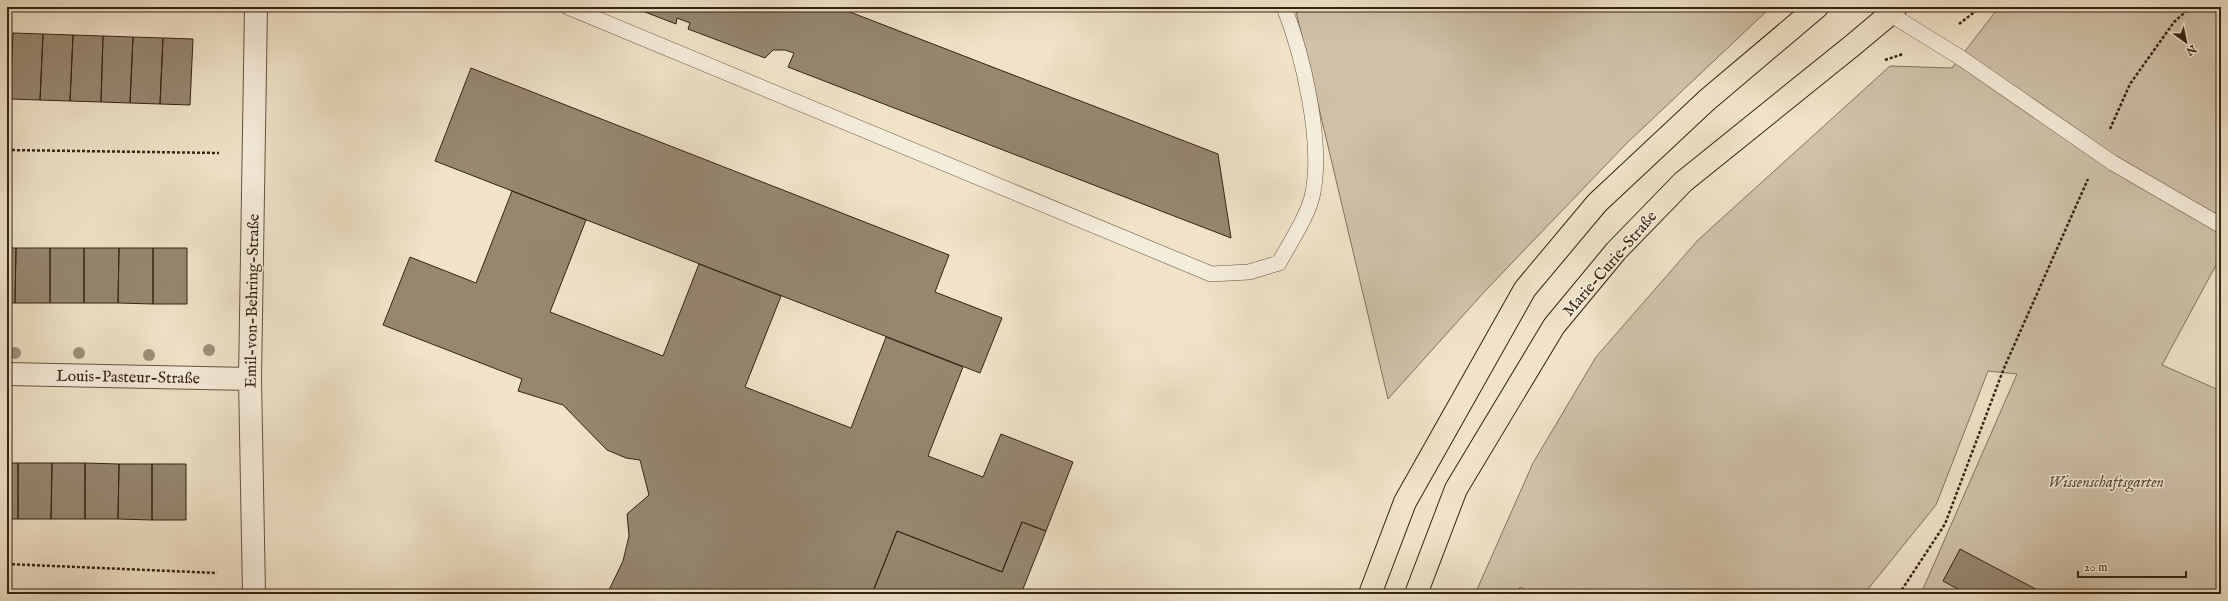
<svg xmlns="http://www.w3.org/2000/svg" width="2228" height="601" font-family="'IM FELL English',serif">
<rect width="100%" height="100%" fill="#f0e3c8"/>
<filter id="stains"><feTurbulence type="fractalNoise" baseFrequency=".005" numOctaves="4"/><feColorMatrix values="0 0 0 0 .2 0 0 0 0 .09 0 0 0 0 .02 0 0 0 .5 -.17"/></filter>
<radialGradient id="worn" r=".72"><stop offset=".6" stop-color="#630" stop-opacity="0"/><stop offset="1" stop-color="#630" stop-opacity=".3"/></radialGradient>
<path fill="#d0c2a9" stroke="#82725e" d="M 1295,7 L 1771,7 L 1627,143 L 1485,291 L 1388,399 Z
M 1999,7 L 2221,7 L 2221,256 L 2162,365 L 2221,391 L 2221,594 L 1918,594 L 1923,589 L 2017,374 L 1988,371 L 1936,505 L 1864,594 L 1534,594 L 1520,587 L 1517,594 L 1475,594 L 1533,463 L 1596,357 L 1698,240 L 1890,66 L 1952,68 Z"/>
<path fill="#968771" stroke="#352312" d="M 632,7 L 837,7 L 1218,154 L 1231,238 L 788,67 L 794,53 L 785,50 L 773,50 L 765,58 L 688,29 L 690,23 L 677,18 L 676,24 Z
M 13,33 L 43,34 L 40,100 L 10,99 Z
M 43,34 L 73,35 L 70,101 L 40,100 Z
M 73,35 L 103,36 L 101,102 L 70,101 Z
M 103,36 L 133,37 L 130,103 L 101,102 Z
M 133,37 L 163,38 L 160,104 L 130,103 Z
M 163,38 L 193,39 L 190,105 L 160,104 Z
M 471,68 L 949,255 L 935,292 L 1002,318 L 980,373 L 435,161 Z
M 512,191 L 586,220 L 550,312 L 663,356 L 699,264 L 781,296 L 745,387 L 851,428 L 886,337 L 963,367 L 928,456 L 983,477 L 1001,434 L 1073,462 L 1046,531 L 1022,522 L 1002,572 L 897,531 L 872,594 L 607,594 L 623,561 L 629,536 L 627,514 L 649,495 L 640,460 L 626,458 L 607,450 L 563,405 L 518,391 L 522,379 L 383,325 L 410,257 L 476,283 Z
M 7,248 L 16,248 L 15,303 L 7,303 Z
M 16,248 L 50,248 L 50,303 L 15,303 Z
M 50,248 L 84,248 L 84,303 L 50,303 Z
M 84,248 L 119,248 L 118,303 L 84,303 Z
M 119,248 L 153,248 L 153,304 L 118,303 Z
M 153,248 L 187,248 L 187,304 L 153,304 Z
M 7,463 L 18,463 L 18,519 L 7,519 Z
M 18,463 L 52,463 L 51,519 L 18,519 Z
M 52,463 L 85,463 L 85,519 L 51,519 Z
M 85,463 L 119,464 L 118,519 L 85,519 Z
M 119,464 L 152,464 L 152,520 L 118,519 Z
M 152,464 L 186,464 L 186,520 L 152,520 Z
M 1022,522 L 1046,531 L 1021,594 L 872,594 L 897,531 L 1002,572 Z
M 1960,549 L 2045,594 L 1967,594 L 1943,581 Z"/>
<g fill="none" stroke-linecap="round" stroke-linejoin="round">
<g stroke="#645340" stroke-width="16">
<path id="service" d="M 568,7 L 1211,274 L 1249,272 L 1279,263 C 1289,244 1310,213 1313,192 C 1323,141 1303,55 1284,7
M 1890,14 L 1961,58 L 2113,163 L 2220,225"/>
</g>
<g stroke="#645340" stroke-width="24">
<path id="minor" d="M 7,374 L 250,379
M 254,594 L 250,379 L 256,7"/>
</g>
<g stroke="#352312" stroke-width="24">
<path id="primary" d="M 1370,594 L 1405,502 L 1525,289 L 1597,203 L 1707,100 L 1817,7
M 1416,594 L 1456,489 L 1554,326 L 1616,251 L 1683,182 L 1853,45 L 1890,14 L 1896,7"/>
</g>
<path stroke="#352312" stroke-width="2.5" stroke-dasharray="3 2" stroke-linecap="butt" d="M 1959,24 L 1981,7
M 1885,60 L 1903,54
M 2110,129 L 2130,84 L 2174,22 L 2191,7
M 7,150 L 219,153
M 7,564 L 217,573
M 1899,594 L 1945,524 L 2004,368 L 2088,179"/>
<use href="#service" stroke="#f5eddb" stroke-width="15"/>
<use href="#minor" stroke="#f5eddb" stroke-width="22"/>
<use href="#primary" stroke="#f0e3c8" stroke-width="22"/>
</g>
<g fill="#9f8f79">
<circle cx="209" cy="350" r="6"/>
<circle cx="15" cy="353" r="6"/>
<circle cx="79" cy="353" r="6"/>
<circle cx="149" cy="355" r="6"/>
</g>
<g text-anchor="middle" stroke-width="3" stroke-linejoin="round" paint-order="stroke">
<g font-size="16" fill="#352312" stroke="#f5eddb">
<text transform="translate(1609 263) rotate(-49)" y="6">Marie-Curie-Straße</text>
<text transform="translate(251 301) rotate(-89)" y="6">Emil-von-Behring-Straße</text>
<text transform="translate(128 376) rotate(1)" y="6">Louis-Pasteur-Straße</text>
</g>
<g font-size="16" font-style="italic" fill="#5c4b38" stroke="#f5eddb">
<text x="2106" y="487">Wissenschaftsgarten</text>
</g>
</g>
<rect width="2228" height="601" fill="none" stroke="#f0e3c8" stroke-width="24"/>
<rect x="8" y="8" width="2212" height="585" fill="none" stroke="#352312" stroke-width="2"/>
<rect x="12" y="12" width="2204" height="577" fill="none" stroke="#352312"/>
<g transform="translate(2186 42) rotate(147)" stroke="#f5eddb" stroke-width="3" paint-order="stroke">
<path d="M0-3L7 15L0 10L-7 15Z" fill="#352312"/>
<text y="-6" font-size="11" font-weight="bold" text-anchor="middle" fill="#352312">N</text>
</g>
<path d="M2078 571v6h108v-6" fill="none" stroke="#352312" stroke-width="2"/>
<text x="2084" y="571" font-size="12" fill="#352312" stroke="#f5eddb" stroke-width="3" paint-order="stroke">20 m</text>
<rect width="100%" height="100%" filter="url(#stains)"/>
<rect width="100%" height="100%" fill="url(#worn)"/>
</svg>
